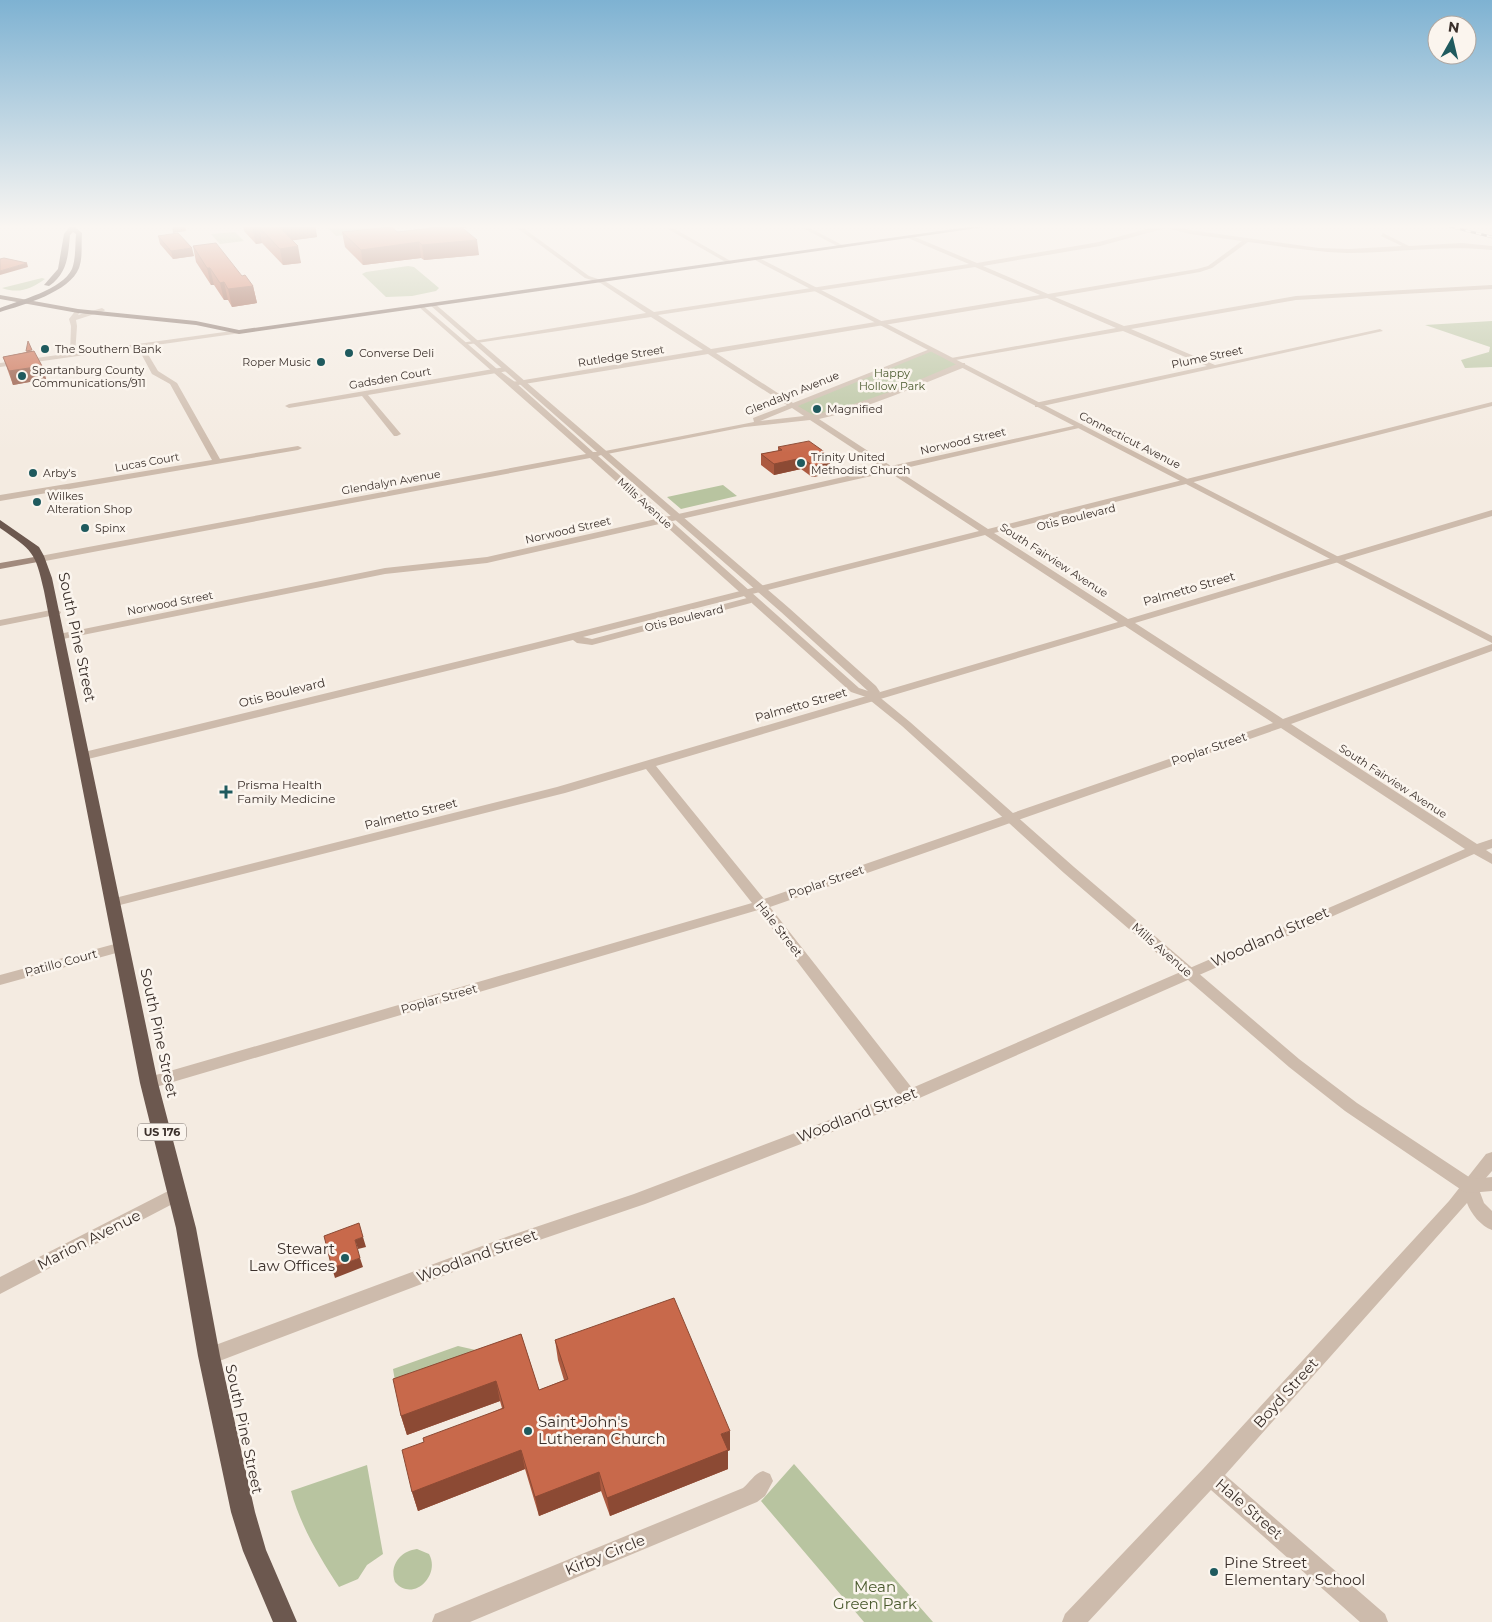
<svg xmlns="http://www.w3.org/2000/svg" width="1492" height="1622" font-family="Montserrat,sans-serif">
<rect width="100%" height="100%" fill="#f4ebe1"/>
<path fill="#b8c4a0" d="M 325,225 L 391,225 L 395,229 L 336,236 Z
M 235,232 L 244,241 L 220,244 L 211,234 Z
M 408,266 L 414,267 L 439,288 L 436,291 L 412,296 L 386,297 L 362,274 L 366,272 Z
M 42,278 L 45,279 C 31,289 19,294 2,288 Z
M 1492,321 L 1492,367 L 1465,368 L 1461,360 L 1489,352 L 1490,347 L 1425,325 Z
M 932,350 L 962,365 L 896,392 L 812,418 L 792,405 Z
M 723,485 L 737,496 L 681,509 L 667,497 Z
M 458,1346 L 480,1351 L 398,1399 L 393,1369 Z
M 794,1464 L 933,1622 L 864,1622 L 761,1501 Z
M 367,1465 L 383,1554 L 367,1565 L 358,1579 L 339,1587 C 319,1556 301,1527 291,1491 Z
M 417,1549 L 429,1554 C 441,1575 413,1603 395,1582 C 389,1566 400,1551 417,1549 Z"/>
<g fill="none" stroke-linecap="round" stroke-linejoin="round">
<path fill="#cdbbac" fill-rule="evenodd" d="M 661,225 L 668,225 L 734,263 L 729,264 Z
M 797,225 L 804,225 L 846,247 L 841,248 Z
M 1161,225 L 1171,225 L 1190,230 L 1319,248 L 1349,249 L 1402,246 L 1381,236 L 1383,233 L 1409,246 L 1462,243 L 1492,246 L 1492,250 C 1443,245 1396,253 1347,253 C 1314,252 1281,246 1248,242 L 1212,268 L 1200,272 L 1055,297 L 1124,326 L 1296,296 L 1492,285 L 1492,289 L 1296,300 L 1131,329 L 1215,365 L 1380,329 L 1383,331 L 1038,407 L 1035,407 L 1035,403 L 1207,366 L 1123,331 L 950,361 L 946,359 L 1116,328 L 1047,298 L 716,353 L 793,403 L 930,349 L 935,350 L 798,406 L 813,415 C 864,404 912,383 959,363 L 965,363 L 965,367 C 917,386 869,408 819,419 L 891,466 L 1082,424 L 1083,426 L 1079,428 L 897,470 L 988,529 L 1492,402 L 1492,406 L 994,533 L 1128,619 L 1492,510 L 1492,516 L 1135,623 L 1283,719 L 1492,644 L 1492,651 L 1291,724 L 1477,844 L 1492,839 L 1492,848 L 1486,850 L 1492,854 L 1492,864 L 1474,854 L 915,1100 L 645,1204 L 519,1247 L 209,1365 L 202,1362 L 199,1356 L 202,1350 L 509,1236 L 634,1194 L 898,1094 L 758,910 L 149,1089 L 143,1087 L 141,1083 L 143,1079 L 149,1077 L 752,903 L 646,769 L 565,793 L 112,907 L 107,906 L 105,903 L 107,900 L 557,787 L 1118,622 L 985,535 L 583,637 L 592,639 L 747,598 L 752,601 L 751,603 L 592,645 L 577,643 L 573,640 L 84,760 L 78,756 L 80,753 L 534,643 L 979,531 L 889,472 L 487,563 L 385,574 L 58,640 L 54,639 L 53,637 L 54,635 L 385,568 L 487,557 L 883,468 L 810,420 L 745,427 L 602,455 L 601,453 L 605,451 L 754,422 L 753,418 L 787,405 L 708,354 L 512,386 L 508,384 L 512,382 L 703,350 L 651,317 L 464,345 L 461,343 L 646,313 L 599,282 L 599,280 L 603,280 L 654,312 L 969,264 L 908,238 L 910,235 L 977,263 L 1099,242 ZM 1166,228 L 1190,234 L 1242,241 L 1208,266 L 1197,269 L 1048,294 L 983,266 L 1100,246 ZM 975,267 L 1040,295 L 711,349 L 658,315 ZM 792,408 L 804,416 L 760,421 ZM 1125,626 L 1273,723 L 764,899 L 656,766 ZM 1281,728 L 1465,849 L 912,1088 L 770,907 Z
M 102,308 L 105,310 L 104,311 L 76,320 L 77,326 L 75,355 L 70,356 L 71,326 L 69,319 L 76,310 L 81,311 L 78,315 Z
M 140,344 L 143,346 L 158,371 L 177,383 L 220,459 L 298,446 L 302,448 L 298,450 L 0,501 L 0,495 L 212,460 L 170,384 L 152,374 L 137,346 Z
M 505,367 L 508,367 L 508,371 L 368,395 L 401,434 L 397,436 L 394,436 L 362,396 L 289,408 L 285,406 L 289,404 Z
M 56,609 L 61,612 L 60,614 L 0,626 L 0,620 Z
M 122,942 L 127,944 L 129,947 L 127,950 L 0,985 L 0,975 Z
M 1492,1152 L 1492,1171 L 1478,1187 L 1484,1203 L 1492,1211 L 1492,1230 C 1481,1226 1471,1214 1467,1203 L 1225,1475 L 1385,1614 L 1388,1622 L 1360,1622 L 1211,1490 L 1088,1622 L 1062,1622 L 1065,1614 L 1203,1469 L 1449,1201 L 1486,1154 Z
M 178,1186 L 184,1188 L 187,1193 L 184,1198 L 0,1294 L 0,1277 Z
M 763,1471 L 770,1474 L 773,1481 L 765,1496 L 757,1502 L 470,1622 L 432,1622 L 435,1614 L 743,1488 C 750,1482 754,1474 763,1471 Z"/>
<path fill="#cdbbac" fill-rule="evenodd" d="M 513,225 L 519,225 L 589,276 L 604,281 L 601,283 L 585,278 Z
M 757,257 L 1492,636 L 1492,643 L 755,260 Z
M 430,303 L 434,303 L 789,608 L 876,686 L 880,692 L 877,695 L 910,722 L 1074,867 L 1299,1059 L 1357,1103 L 1472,1179 L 1492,1177 L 1492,1191 L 1469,1193 L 1463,1191 L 1345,1111 L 1289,1067 L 1064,873 L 902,726 L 866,697 L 851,692 L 590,458 L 40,562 L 35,559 L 40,556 L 586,454 L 419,307 L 419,305 L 421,304 L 497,369 L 515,382 L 593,452 L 597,452 L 430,305 ZM 601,455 L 781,612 L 868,691 L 859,688 L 598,456 Z
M 239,330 L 242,332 L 241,333 L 0,367 L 0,363 Z"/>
<path fill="#a18a7d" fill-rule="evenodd" d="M 40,556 L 45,559 L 43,561 L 0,569 L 0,563 Z"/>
<path fill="#7d675c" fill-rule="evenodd" d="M 982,225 L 999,225 L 239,334 L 196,325 L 78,313 L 0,299 L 0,295 L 78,309 L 196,321 L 239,330 Z"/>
<path fill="#6c584f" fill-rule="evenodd" d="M 71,225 L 77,225 L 76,228 L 82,233 C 81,244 83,257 79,268 C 70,292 23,305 0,312 L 0,308 C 20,300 62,290 72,269 C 76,258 75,245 76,234 L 73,232 L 70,235 C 68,255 68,273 49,286 L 44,285 L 58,269 L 64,234 Z
M 0,520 L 39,547 L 44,556 L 52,578 L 158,1083 L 196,1228 L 220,1356 L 255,1512 L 266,1550 L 297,1622 L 273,1622 L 243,1551 L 231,1512 L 198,1356 L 176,1228 L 140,1083 L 44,591 C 35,551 33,551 0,528 Z"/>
<g stroke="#3b302b" stroke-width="2.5">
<path id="rail" d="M 1444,225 L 1492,237"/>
</g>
<use href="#rail" stroke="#fbf5ee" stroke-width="2" stroke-dasharray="5.5" stroke-linecap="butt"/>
</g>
<path fill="#ac5a40" d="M 243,225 L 315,225 L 317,237 L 292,240 L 301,263 L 283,265 L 262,243 L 256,244 L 244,231 Z
M 426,225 L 484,225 L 462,228 L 479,255 L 424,260 L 421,258 L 363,265 L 345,247 L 342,232 L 397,232 L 429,228 Z
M 158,236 L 194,256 L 173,259 L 160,244 Z
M 193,246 L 242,276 L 253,286 L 257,303 L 232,307 L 228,300 L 224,300 L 214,285 L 211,285 L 196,262 Z
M 26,351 L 33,351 L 42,366 L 46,379 L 13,385 L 3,357 L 27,352 Z
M 778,447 L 826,453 L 826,459 L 830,463 L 830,474 L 812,477 L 801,469 L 774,475 L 761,465 L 761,454 L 778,451 Z
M 521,1334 L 539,1390 L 564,1380 L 558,1360 L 555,1340 L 730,1450 L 728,1451 L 728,1469 L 610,1516 L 601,1491 L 539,1516 L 525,1469 L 418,1511 L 412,1492 L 424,1442 L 502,1408 L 500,1401 L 407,1435 L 401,1416 Z"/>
<path fill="#8c4a34" d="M 172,225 L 185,225 L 186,231 L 173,233 Z
M 315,225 L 317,237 L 281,242 L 278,226 Z
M 447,225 L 484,225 L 448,230 Z
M 259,227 L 262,243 L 256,244 L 252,228 Z
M 477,240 L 479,255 L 424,260 L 422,245 Z
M 419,242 L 421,258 L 363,265 L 361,250 Z
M 298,246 L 301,263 L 283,265 L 280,249 Z
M 192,248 L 194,256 L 173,259 L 171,251 Z
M 27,263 L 28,267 L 0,275 L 0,271 Z
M 207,268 L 210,268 L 214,285 L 211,285 Z
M 224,282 L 228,300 L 224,300 L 220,283 Z
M 253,286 L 257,303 L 232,307 L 228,289 Z
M 42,366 L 46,379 L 13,385 L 9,371 Z
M 826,453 L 826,464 L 830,463 L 830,474 L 812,477 L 813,466 L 819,454 Z
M 802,458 L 801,469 L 774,475 L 774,464 Z
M 363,1237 L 366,1247 L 358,1249 L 355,1240 Z
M 360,1258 L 363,1267 L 335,1278 L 332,1268 Z
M 496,1381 L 500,1401 L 407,1435 L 401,1416 Z
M 730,1431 L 730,1450 L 728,1451 L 728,1469 L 610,1516 L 607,1498 L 721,1434 Z
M 521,1450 L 525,1469 L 418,1511 L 412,1492 Z
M 599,1472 L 601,1491 L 539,1516 L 535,1497 Z"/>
<path fill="#c8694b" stroke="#8c4a34" d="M 250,225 L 280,225 L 278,226 L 298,246 L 280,249 L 259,227 L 252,228 Z
M 442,225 L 459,225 L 477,240 L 422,245 L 419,242 L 361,250 L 342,232 L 392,227 L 397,232 L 443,227 Z
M 178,233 L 192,248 L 171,251 L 158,236 Z
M 216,243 L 242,276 L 245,275 L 253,286 L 228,289 L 224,282 L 220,283 L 210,268 L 207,268 L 193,246 Z
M 4,258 L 27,263 L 0,271 L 0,259 Z
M 28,341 L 32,350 L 26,351 Z
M 34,351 L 42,366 L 9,371 L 3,357 Z
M 809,441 L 826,453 L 819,454 L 830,463 L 813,466 L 802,458 L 774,464 L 761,454 L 782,450 L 778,447 Z
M 359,1223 L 363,1237 L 355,1240 L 360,1258 L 332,1268 L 324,1236 Z
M 674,1298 L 730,1431 L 721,1434 L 728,1450 L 607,1498 L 599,1472 L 535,1497 L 521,1450 L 412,1492 L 402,1450 L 424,1442 L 423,1438 L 504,1408 L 496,1381 L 401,1416 L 393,1379 L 521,1334 L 539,1390 L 568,1379 L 555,1340 Z"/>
<linearGradient id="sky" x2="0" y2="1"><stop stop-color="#7eb2d2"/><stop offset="0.5" stop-color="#faf6f2"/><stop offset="1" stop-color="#faf6f2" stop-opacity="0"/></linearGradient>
<rect width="1492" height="453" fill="url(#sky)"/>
<g fill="#1f5a5e" stroke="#fbf5ee" stroke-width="2">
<circle cx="45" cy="349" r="5"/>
<circle cx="349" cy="353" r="5"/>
<circle cx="321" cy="362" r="5"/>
<circle cx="22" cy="376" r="5"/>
<circle cx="817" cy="409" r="5"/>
<circle cx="801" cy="463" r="5"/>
<circle cx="33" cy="473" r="5"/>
<circle cx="37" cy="502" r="5"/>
<circle cx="85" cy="528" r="5"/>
<path d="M223.5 784.5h5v5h5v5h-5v5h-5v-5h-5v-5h5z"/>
<circle cx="345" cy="1258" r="5"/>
<circle cx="528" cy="1431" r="5"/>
<circle cx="1214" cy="1572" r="5"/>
</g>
<g text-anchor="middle" stroke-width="5" stroke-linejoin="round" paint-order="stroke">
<g font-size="11" fill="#3b302b" stroke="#fbf5ee" text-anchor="start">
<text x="55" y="353">The Southern Bank</text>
<text x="359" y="357">Converse Deli</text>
<text x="311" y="366" text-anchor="end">Roper Music</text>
<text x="32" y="374">Spartanburg County<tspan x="32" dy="13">Communications/911</tspan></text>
<text x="827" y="413">Magnified</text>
<text x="811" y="461">Trinity United<tspan x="811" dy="13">Methodist Church</tspan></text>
<text x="43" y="477">Arby's</text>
<text x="47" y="500">Wilkes<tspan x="47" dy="13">Alteration Shop</tspan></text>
<text x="95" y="532">Spinx</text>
</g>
<g font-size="11" fill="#3b302b" stroke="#fbf5ee">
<text transform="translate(621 356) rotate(-9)" y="4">Rutledge Street</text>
<text transform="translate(1207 357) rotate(-12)" y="4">Plume Street</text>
<text transform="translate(390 378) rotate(-10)" y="4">Gadsden Court</text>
<text transform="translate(792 393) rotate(-22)" y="4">Glendalyn Avenue</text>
<text transform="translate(1130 440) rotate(27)" y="4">Connecticut Avenue</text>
<text transform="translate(963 441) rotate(-13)" y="4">Norwood Street</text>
<text transform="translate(147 462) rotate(-10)" y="4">Lucas Court</text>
<text transform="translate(391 482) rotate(-10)" y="4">Glendalyn Avenue</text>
<text transform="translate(645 503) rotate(42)" y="4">Mills Avenue</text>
<text transform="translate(1076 517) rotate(-14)" y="4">Otis Boulevard</text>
<text transform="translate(568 530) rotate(-13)" y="4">Norwood Street</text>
<text transform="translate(1054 560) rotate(33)" y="4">South Fairview Avenue</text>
<text transform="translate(170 603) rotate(-11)" y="4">Norwood Street</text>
<text transform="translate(684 618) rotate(-14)" y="4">Otis Boulevard</text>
<text transform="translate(1393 781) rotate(33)" y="4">South Fairview Avenue</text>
</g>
<g font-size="11" fill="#4a5a2e" stroke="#fbf5ee">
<text x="892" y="377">Happy<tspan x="892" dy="13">Hollow Park</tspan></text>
</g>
<rect fill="#fbf5ee" stroke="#756b66" stroke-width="1" x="138" y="1123.5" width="48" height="17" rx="4"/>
<g font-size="11" font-weight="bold" fill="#3b302b">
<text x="162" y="1136">US 176</text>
</g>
<g font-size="12" fill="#3b302b" stroke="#fbf5ee">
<text transform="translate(1189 589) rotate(-16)" y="4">Palmetto Street</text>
<text transform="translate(282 693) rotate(-14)" y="4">Otis Boulevard</text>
<text transform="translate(801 705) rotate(-16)" y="4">Palmetto Street</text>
<text transform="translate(1209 749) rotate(-19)" y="4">Poplar Street</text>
<text transform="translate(411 814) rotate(-14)" y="4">Palmetto Street</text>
<text transform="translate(826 882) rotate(-19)" y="4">Poplar Street</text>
<text transform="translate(779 929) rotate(52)" y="4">Hale Street</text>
<text transform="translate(1162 950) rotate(41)" y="4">Mills Avenue</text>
<text transform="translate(61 963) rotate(-15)" y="4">Patillo Court</text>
<text transform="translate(439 999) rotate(-16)" y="4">Poplar Street</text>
</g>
<g font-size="12" fill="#3b302b" stroke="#fbf5ee" text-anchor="start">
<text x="237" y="789">Prisma Health<tspan x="237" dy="14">Family Medicine</tspan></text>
</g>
<g font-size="15" fill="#3b302b" stroke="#fbf5ee">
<text transform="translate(77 637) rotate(78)" y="5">South Pine Street</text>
<text transform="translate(1270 937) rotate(-24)" y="5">Woodland Street</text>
<text transform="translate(159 1033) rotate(78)" y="5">South Pine Street</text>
<text transform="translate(857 1115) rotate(-21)" y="5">Woodland Street</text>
<text transform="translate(89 1240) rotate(-27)" y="5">Marion Avenue</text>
<text transform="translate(477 1256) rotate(-20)" y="5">Woodland Street</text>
<text transform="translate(1286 1393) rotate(-48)" y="5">Boyd Street</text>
<text transform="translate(244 1429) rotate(78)" y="5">South Pine Street</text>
<text transform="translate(1249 1509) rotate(41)" y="5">Hale Street</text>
<text transform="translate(605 1555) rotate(-22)" y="5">Kirby Circle</text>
</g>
<g font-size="15" fill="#3b302b" stroke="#fbf5ee" text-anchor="start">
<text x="335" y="1254" text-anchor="end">Stewart<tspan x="335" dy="17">Law Offices</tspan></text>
<text x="538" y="1427">Saint John's<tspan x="538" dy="17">Lutheran Church</tspan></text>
<text x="1224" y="1568">Pine Street<tspan x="1224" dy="17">Elementary School</tspan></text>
</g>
<g font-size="15" fill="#4a5a2e" stroke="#fbf5ee">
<text x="875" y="1592">Mean<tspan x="875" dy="17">Green Park</tspan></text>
</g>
</g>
<g transform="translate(1452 40) rotate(8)"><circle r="24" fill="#fbf5ee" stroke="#aea6a0"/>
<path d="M0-4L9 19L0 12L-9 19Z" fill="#1f5a5e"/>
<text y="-8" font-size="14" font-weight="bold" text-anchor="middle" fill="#3b302b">N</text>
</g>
</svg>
